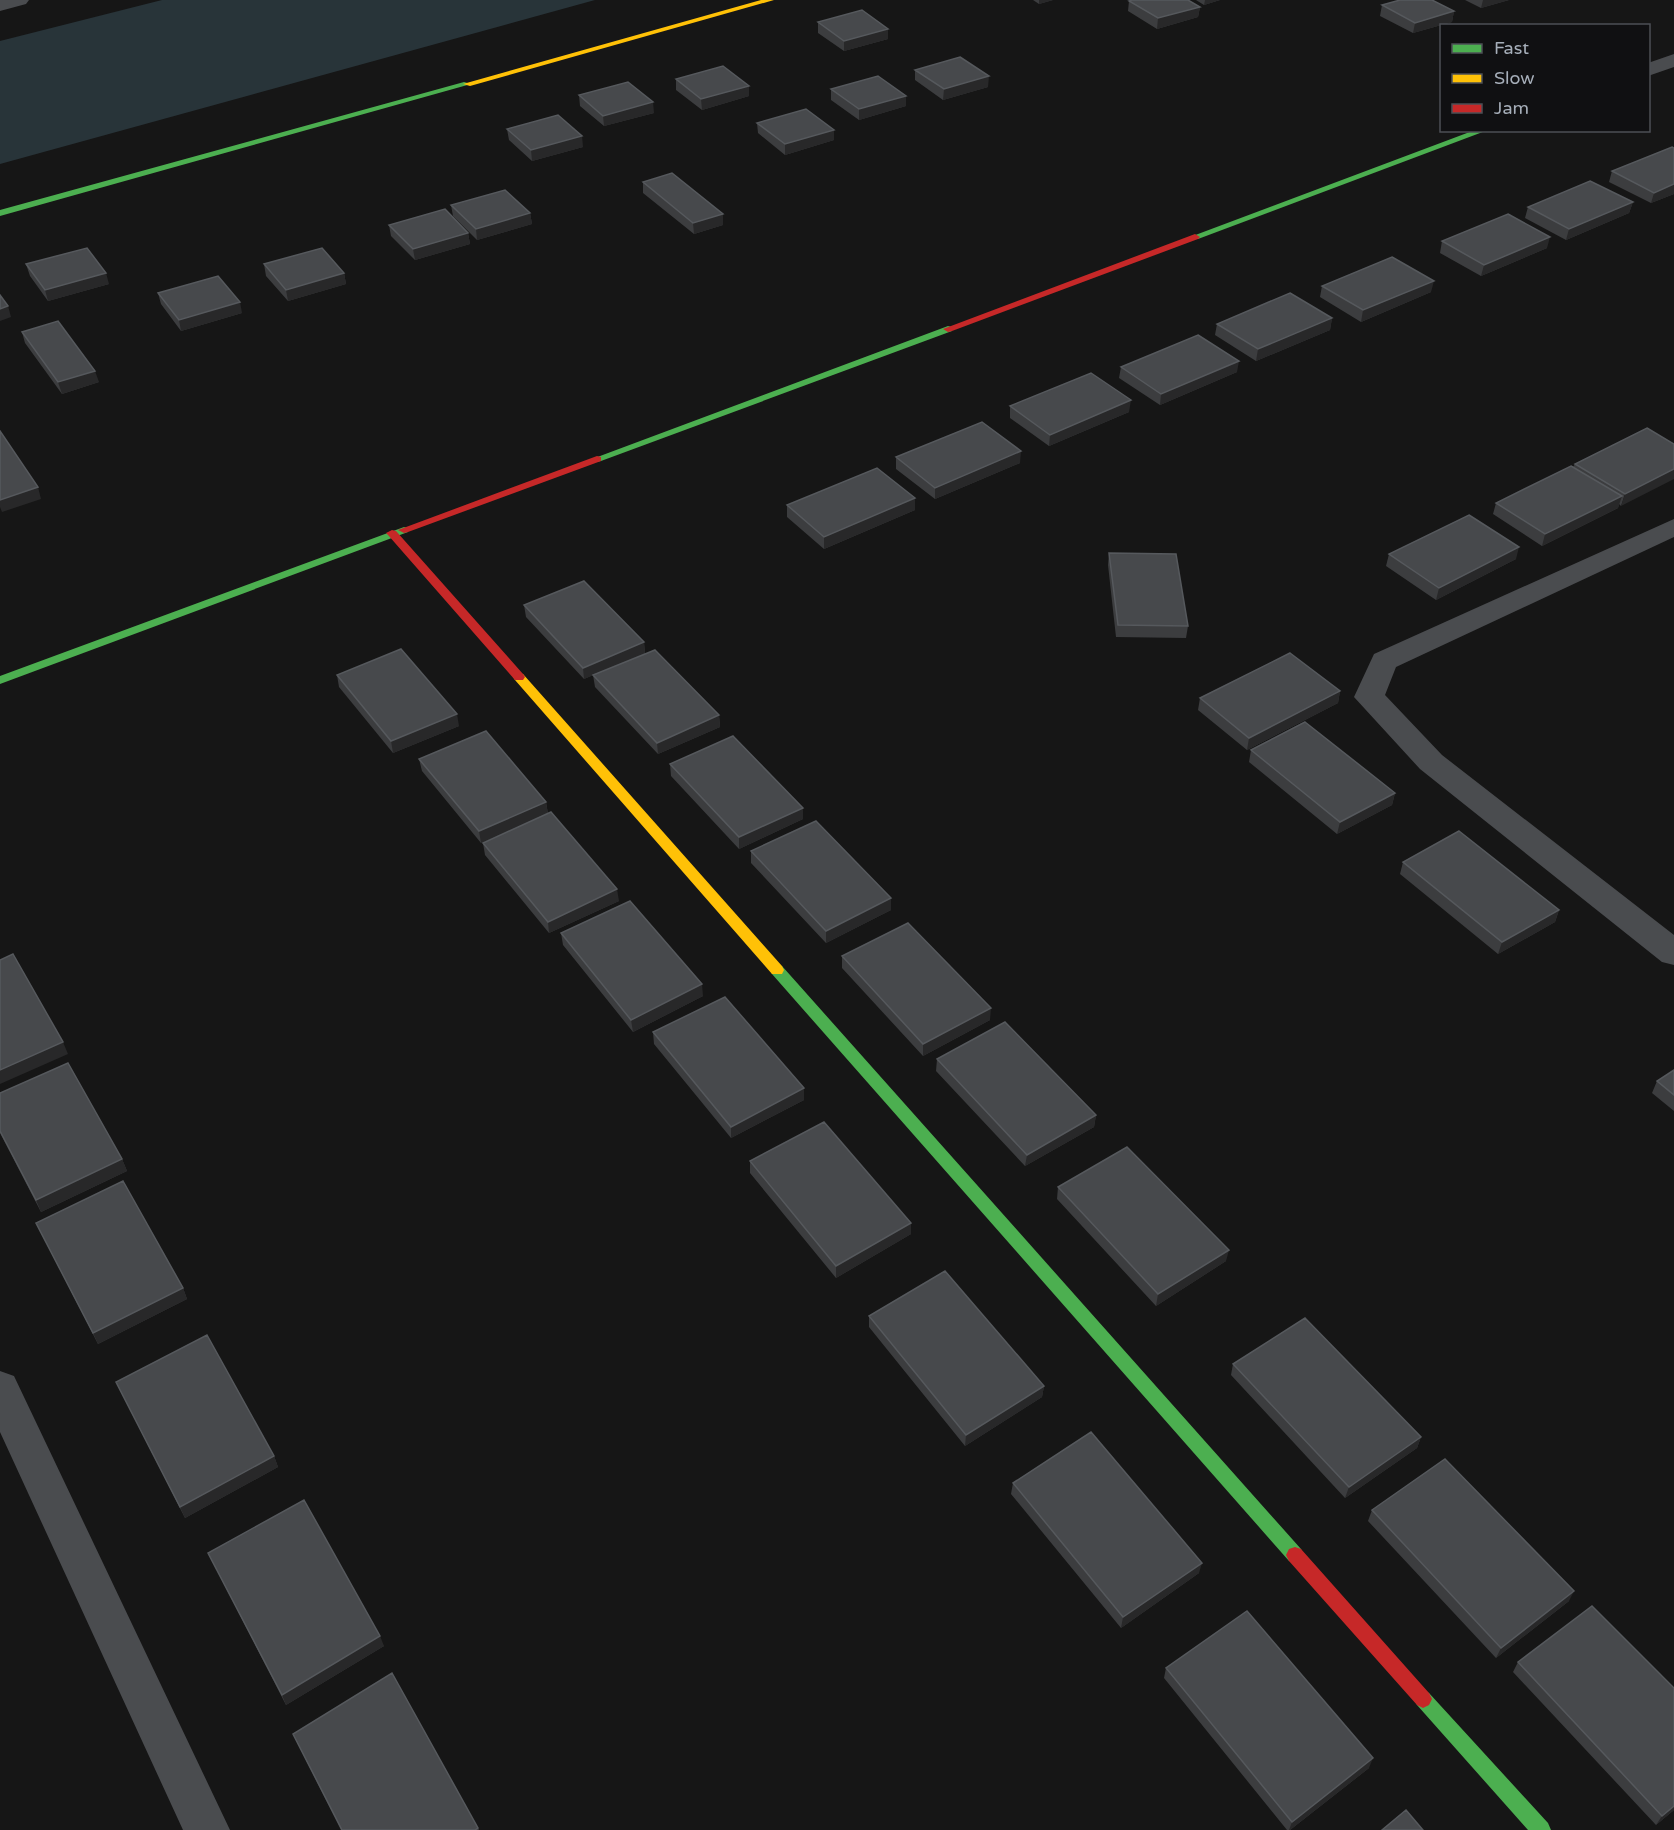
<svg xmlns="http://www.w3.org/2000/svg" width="1674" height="1830" font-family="'Varela Round',sans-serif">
<rect width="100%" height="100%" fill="#161616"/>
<path fill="#283439" d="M 162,0 L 595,0 L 0,164 L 0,41 Z"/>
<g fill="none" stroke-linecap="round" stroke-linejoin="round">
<path fill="#4a4c4f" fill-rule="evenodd" d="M 0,0 L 29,0 L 26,4 L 0,11 Z
M 1674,54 L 1674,67 L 1648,76 L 1648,63 Z
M 1674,519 L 1674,537 L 1396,667 L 1385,695 L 1442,755 L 1674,935 L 1674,965 L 1662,962 L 1420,769 L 1354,697 L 1374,654 Z
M 0,1371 L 14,1376 L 230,1830 L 183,1830 L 0,1432 Z"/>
<path fill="#4caf50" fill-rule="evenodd" d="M 464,82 L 471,84 L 0,216 L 0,210 Z
M 1475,130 L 1488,130 L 1198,239 L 1190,237 Z
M 948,326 L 952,327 L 952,331 L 601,461 L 597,462 L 592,459 Z
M 404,527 L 408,528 L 408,532 L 0,684 L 0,676 Z
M 777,965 L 782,966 L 1301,1549 L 1304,1555 L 1301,1561 L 1295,1563 L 1289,1561 L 772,974 L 770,970 L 772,966 Z
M 1423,1690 L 1429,1693 L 1548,1823 L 1551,1830 L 1528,1830 L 1417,1705 L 1414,1699 L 1417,1693 Z"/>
<path fill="#ffc107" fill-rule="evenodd" d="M 761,0 L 774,0 L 470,86 L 463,84 Z
M 519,673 L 523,674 L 782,966 L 784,970 L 782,974 L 772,974 L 515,680 L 513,677 L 515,674 Z"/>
<path fill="#c62828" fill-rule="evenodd" d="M 1195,234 L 1200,237 L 1198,239 L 952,331 L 948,332 L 943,329 Z
M 597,456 L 601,457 L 601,461 L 408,532 L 404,533 L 398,530 Z
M 392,530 L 396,531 L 523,674 L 525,677 L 523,680 L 515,680 L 388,535 L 386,533 Z
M 1295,1547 L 1301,1549 L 1429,1693 L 1432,1699 L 1429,1705 L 1423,1708 L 1417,1705 L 1289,1561 L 1286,1555 L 1289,1549 Z"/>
</g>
<path fill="#3c3d3f" d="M 1033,0 L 1053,0 L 1039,4 Z
M 1196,0 L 1220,0 L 1204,5 Z
M 1465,0 L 1509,0 L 1481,8 Z
M 1129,1 L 1200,7 L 1198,17 L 1157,29 L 1128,11 Z
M 1382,5 L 1454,11 L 1452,22 L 1413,33 L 1380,16 Z
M 818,22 L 888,39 L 844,51 L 818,33 Z
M 915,70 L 988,87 L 943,100 L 915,80 Z
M 676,79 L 749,86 L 749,96 L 702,110 L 676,90 Z
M 831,89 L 906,106 L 859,120 L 831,100 Z
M 579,95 L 654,113 L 604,126 L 580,106 Z
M 757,123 L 834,130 L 834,140 L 785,155 L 758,133 Z
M 507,129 L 583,147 L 532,161 L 509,140 Z
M 1674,148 L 1674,194 L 1651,203 L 1609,182 L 1612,171 Z
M 643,182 L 723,214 L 723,225 L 694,234 L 643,193 Z
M 1633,202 L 1629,213 L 1566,240 L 1525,218 L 1528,207 Z
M 451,205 L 530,213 L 532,224 L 477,240 L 453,216 Z
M 389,225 L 468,233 L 470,244 L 415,260 L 391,236 Z
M 1442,241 L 1547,248 L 1481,276 L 1440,253 Z
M 26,264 L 109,284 L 48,301 L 30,276 Z
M 264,264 L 344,273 L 346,284 L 288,301 L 266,276 Z
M 1322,286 L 1431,292 L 1361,322 L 1320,297 Z
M 158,293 L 242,313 L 181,331 L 161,304 Z
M 1332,318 L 1330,330 L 1256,361 L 1215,335 L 1217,324 Z
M 22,332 L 99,382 L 62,394 L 25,343 Z
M 1121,367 L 1237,372 L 1160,405 L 1119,378 Z
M 1010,406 L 1129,412 L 1049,446 L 1010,418 Z
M 1647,428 L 1621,506 L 1619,504 L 1618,508 L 1542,546 L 1493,514 L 1496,503 L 1573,467 L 1575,464 Z
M 896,457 L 1020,463 L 935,499 L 896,469 Z
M 787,505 L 915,510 L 824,549 L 787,517 Z
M 1109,553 L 1188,626 L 1186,638 L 1116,637 L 1108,565 Z
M 1389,554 L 1516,559 L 1436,600 L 1386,566 Z
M 524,605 L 644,642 L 645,654 L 719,715 L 720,727 L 658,754 L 595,687 L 593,675 L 584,679 L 526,617 Z
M 337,675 L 459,726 L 393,753 L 339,687 Z
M 1340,691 L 1338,703 L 1247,750 L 1198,710 L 1200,698 Z
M 1251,750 L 1395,793 L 1392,805 L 1337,834 L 1249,762 Z
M 419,759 L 546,802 L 548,814 L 619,901 L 549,933 L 485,855 L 483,843 L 545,815 L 481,843 L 422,771 Z
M 670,764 L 803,819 L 739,849 L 671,776 Z
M 751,851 L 891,910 L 826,943 L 751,863 Z
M 1403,862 L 1559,910 L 1555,922 L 1498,954 L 1400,874 Z
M 561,933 L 703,996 L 633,1032 L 563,945 Z
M 842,956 L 990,1020 L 923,1056 L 842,968 Z
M 653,1032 L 804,1088 L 804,1100 L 731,1138 L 654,1044 Z
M 937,1059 L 1096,1115 L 1094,1127 L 1025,1166 L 936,1071 Z
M 1674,1070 L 1674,1111 L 1652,1093 L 1657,1081 Z
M 0,1093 L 122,1159 L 127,1171 L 41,1212 L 0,1133 Z
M 750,1161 L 911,1234 L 836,1278 L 750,1173 Z
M 1058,1187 L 1226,1261 L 1156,1306 L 1057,1199 Z
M 36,1223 L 183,1288 L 187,1299 L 98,1344 Z
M 869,1316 L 1044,1386 L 1042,1397 L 965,1446 L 869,1327 Z
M 1233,1364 L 1421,1437 L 1417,1448 L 1345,1498 L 1231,1375 Z
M 116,1382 L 274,1456 L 278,1467 L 185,1518 Z
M 1013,1483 L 1199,1573 L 1121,1628 L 1011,1494 Z
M 1372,1510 L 1569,1601 L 1496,1658 L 1368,1521 Z
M 208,1553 L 384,1646 L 286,1705 Z
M 1518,1662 L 1674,1688 L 1674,1810 L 1656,1825 L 1513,1672 Z
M 1166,1668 L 1369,1768 L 1290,1830 L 1287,1830 L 1164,1678 Z
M 293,1734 L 478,1828 L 479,1830 L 341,1830 Z"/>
<path fill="#282829" d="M 1039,0 L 1053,0 L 1039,4 Z
M 1205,0 L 1220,0 L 1204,5 Z
M 1483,0 L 1509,0 L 1481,8 Z
M 1200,7 L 1198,17 L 1157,29 L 1158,18 Z
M 1454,11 L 1452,22 L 1413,33 L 1415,23 Z
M 888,29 L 888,39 L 844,51 L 844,41 Z
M 989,76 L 988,87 L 943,100 L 944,89 Z
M 749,86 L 749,96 L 702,110 L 701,99 Z
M 906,96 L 906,106 L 859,120 L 859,109 Z
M 653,102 L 654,113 L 604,126 L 603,116 Z
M 834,130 L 834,140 L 785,155 L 785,144 Z
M 582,136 L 583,147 L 532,161 L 531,150 Z
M 1674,184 L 1674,194 L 1651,203 L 1654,193 Z
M 1633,202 L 1629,213 L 1566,240 L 1569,229 Z
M 530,213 L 532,224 L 477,240 L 476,229 Z
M 723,214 L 723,225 L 694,234 L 693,223 Z
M 468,233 L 470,244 L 415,260 L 413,249 Z
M 1550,237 L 1547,248 L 1481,276 L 1484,265 Z
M 106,273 L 109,284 L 48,301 L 45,290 Z
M 344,273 L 346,284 L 288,301 L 286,290 Z
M 1434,281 L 1431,292 L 1361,322 L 1363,310 Z
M 240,302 L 242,313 L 181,331 L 179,320 Z
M 8,306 L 11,317 L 0,321 L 0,309 Z
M 1332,318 L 1330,330 L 1256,361 L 1258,349 Z
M 1239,361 L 1237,372 L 1160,405 L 1161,394 Z
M 95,371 L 99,382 L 62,394 L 58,382 Z
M 1131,400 L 1129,412 L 1049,446 L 1050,435 Z
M 1021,451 L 1020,463 L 935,499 L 935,488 Z
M 1674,469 L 1674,479 L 1621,506 L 1625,494 Z
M 38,487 L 41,499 L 2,512 L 0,507 L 0,500 Z
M 1622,496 L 1618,508 L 1542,546 L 1545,534 Z
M 915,498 L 915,510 L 824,549 L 824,537 Z
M 1519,547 L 1516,559 L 1436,600 L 1439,588 Z
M 644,642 L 645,654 L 584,679 L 583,668 Z
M 1340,691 L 1338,703 L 1247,750 L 1249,738 Z
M 457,714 L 459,726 L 393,753 L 391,741 Z
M 719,715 L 720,727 L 658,754 L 657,743 Z
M 1395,793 L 1392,805 L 1337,834 L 1340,822 Z
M 546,802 L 548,814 L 481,843 L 479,831 Z
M 803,808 L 803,819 L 739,849 L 739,837 Z
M 617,889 L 619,901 L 549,933 L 548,922 Z
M 891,898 L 891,910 L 826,943 L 826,931 Z
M 1559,910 L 1555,922 L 1498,954 L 1502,942 Z
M 702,984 L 703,996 L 633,1032 L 631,1020 Z
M 991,1008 L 990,1020 L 923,1056 L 923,1044 Z
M 63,1042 L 68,1054 L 0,1084 L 0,1070 Z
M 804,1088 L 804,1100 L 731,1138 L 731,1127 Z
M 1096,1115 L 1094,1127 L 1025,1166 L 1027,1155 Z
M 122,1159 L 127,1171 L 41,1212 L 36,1200 Z
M 911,1223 L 911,1234 L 836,1278 L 836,1266 Z
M 1229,1250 L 1226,1261 L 1156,1306 L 1158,1294 Z
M 183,1288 L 187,1299 L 98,1344 L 93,1333 Z
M 1044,1386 L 1042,1397 L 965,1446 L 966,1435 Z
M 1421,1437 L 1417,1448 L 1345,1498 L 1349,1487 Z
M 274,1456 L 278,1467 L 185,1518 L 180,1507 Z
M 1202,1563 L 1199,1573 L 1121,1628 L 1123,1617 Z
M 1574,1591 L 1569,1601 L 1496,1658 L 1501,1648 Z
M 380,1636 L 384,1646 L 286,1705 L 282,1695 Z
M 1373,1758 L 1369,1768 L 1290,1830 L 1289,1830 L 1292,1822 Z
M 1674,1806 L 1674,1810 L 1656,1825 L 1662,1816 Z"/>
<path fill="#47494c" stroke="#56595d" stroke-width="1.5" d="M 1132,0 L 1188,0 L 1200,7 L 1158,18 L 1129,1 Z
M 1400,0 L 1432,0 L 1454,11 L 1415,23 L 1382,5 Z
M 862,10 L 888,29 L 844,41 L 818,22 Z
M 960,57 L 989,76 L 944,89 L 915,70 Z
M 723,66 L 749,86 L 701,99 L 676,79 Z
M 878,76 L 906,96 L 859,109 L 831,89 Z
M 628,82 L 653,102 L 603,116 L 579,95 Z
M 806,109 L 834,130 L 785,144 L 757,123 Z
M 558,115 L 582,136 L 531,150 L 507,129 Z
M 1672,147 L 1674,148 L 1674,184 L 1654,193 L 1612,171 Z
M 672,173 L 723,214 L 693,223 L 643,182 Z
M 1590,181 L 1633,202 L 1569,229 L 1528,207 Z
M 505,190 L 530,213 L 476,229 L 451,205 Z
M 445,209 L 468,233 L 413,249 L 389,225 Z
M 1508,214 L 1550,237 L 1484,265 L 1442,241 Z
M 87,248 L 106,273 L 45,290 L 26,264 Z
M 322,248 L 344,273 L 286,290 L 264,264 Z
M 1392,257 L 1434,281 L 1363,310 L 1322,286 Z
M 218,276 L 240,302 L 179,320 L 158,293 Z
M 1290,293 L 1332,318 L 1258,349 L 1217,324 Z
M 0,295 L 8,306 L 0,309 Z
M 58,321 L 95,371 L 58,382 L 22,332 Z
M 1198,335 L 1239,361 L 1161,394 L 1121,367 Z
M 1091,373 L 1131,400 L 1050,435 L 1010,406 Z
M 982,422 L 1021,451 L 935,488 L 896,457 Z
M 1647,428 L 1674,444 L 1674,469 L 1625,494 L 1575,464 Z
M 0,431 L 38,487 L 0,500 Z
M 1571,466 L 1622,496 L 1545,534 L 1496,503 Z
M 877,468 L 915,498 L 824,537 L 787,505 Z
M 1469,515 L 1519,547 L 1439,588 L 1389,554 Z
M 1109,553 L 1176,554 L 1188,626 L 1118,625 Z
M 584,581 L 644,642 L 583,668 L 524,605 Z
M 401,649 L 457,714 L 391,741 L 337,675 Z
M 655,650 L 719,715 L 657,743 L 593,675 Z
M 1290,653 L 1340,691 L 1249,738 L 1200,698 Z
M 1305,722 L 1395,793 L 1340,822 L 1251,750 Z
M 486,731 L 546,802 L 479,831 L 419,759 Z
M 733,736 L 803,808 L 739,837 L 670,764 Z
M 551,812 L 617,889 L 548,922 L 483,843 Z
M 816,821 L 891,898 L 826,931 L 751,851 Z
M 1459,831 L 1559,910 L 1502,942 L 1403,862 Z
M 630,901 L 702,984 L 631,1020 L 561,933 Z
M 908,923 L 991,1008 L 923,1044 L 842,956 Z
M 13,954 L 63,1042 L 0,1070 L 0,960 Z
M 725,997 L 804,1088 L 731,1127 L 653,1032 Z
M 1005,1022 L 1096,1115 L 1027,1155 L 937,1059 Z
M 68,1063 L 122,1159 L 36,1200 L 0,1131 L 0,1093 Z
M 1674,1070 L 1674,1095 L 1657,1081 Z
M 824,1122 L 911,1223 L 836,1266 L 750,1161 Z
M 1127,1147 L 1229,1250 L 1158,1294 L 1058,1187 Z
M 123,1181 L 183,1288 L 93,1333 L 36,1223 Z
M 945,1271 L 1044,1386 L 966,1435 L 869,1316 Z
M 1305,1318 L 1421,1437 L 1349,1487 L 1233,1364 Z
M 207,1335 L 274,1456 L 180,1507 L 116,1382 Z
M 1091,1432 L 1202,1563 L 1123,1617 L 1013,1483 Z
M 1445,1459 L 1574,1591 L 1501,1648 L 1372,1510 Z
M 304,1500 L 380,1636 L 282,1695 L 208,1553 Z
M 1592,1606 L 1674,1688 L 1674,1806 L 1662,1816 L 1518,1662 Z
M 1247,1611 L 1373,1758 L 1292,1822 L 1166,1668 Z
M 392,1673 L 478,1828 L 475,1830 L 342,1830 L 293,1734 Z
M 1406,1810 L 1423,1830 L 1382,1830 Z"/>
<rect x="1440" y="24" width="210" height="108" fill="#101012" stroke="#4c4f55" stroke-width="1.5"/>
<rect x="1452" y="44" width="30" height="9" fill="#4caf50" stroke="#4c4f55" stroke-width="1.5"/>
<text x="1494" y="54" font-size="18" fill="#a6aeb9">Fast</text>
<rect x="1452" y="74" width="30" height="9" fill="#ffc107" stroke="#4c4f55" stroke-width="1.5"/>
<text x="1494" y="84" font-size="18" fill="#a6aeb9">Slow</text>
<rect x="1452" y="104" width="30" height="9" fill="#c62828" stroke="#4c4f55" stroke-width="1.5"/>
<text x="1494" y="114" font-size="18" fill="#a6aeb9">Jam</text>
</svg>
